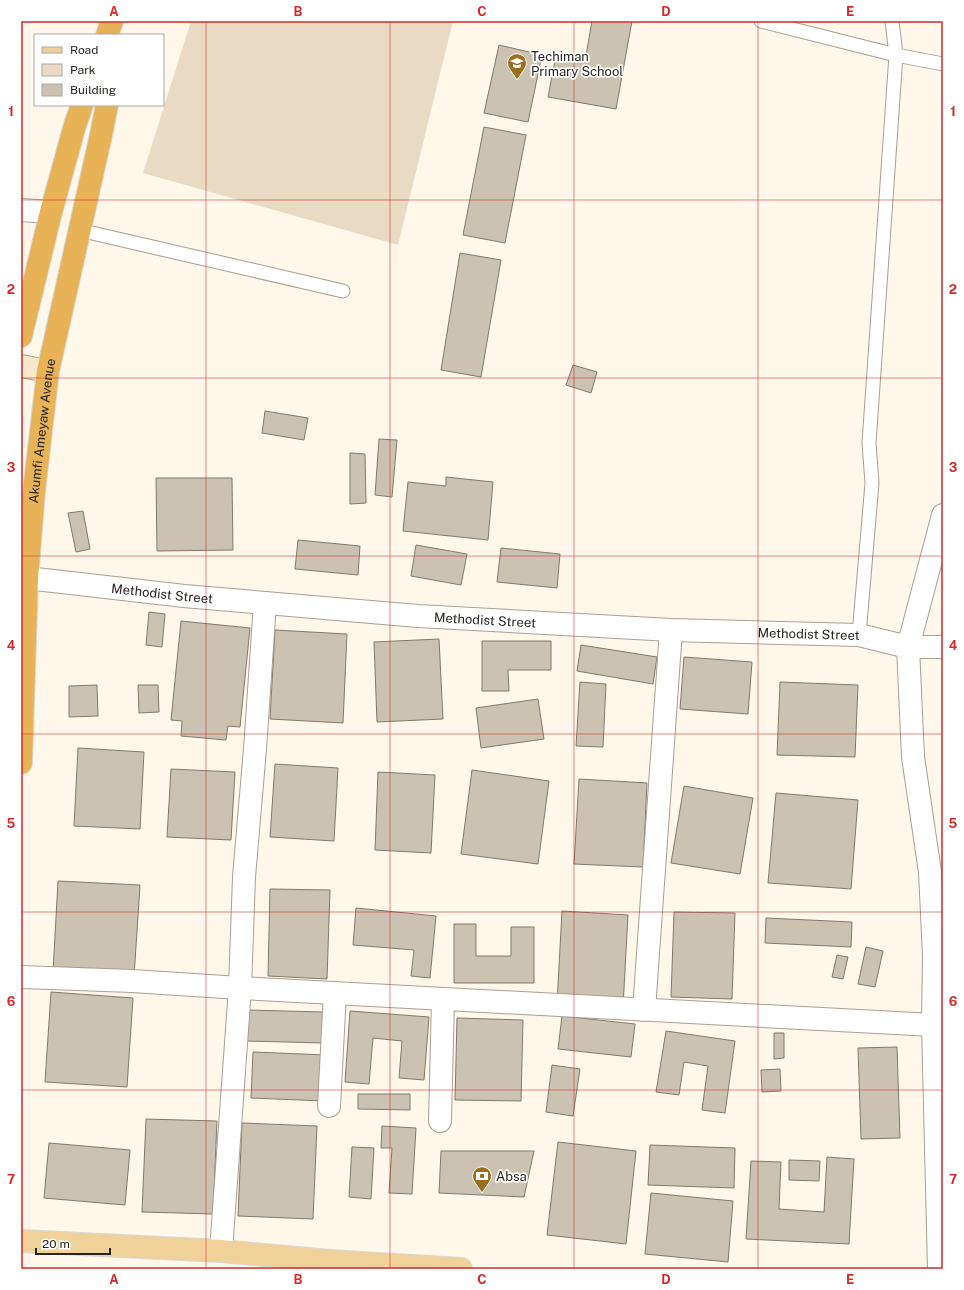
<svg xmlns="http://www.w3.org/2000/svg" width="964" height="1290" font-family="'Public Sans',sans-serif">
<rect width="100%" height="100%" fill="#fff7ea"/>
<path fill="#e9dac3" d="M 191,21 L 453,21 L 398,245 L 143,173 Z"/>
<path fill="#cbc2b2" stroke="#82796b" d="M 592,21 L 632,21 L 616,109 L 548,97 L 556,55 L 585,61 Z
M 499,45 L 542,55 L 528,122 L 484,113 Z
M 484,127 L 526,135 L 505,243 L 463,235 Z
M 460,253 L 501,260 L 481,377 L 441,370 Z
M 573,365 L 597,372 L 591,393 L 566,385 Z
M 265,411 L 308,418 L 304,440 L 262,433 Z
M 379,439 L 397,440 L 392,497 L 375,495 Z
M 350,453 L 365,454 L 366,503 L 350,504 Z
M 446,477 L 493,482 L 488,540 L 403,531 L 408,482 L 446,486 Z
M 156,478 L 232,478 L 233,550 L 157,551 Z
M 83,511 L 90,549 L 76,552 L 68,513 Z
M 298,540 L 360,546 L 358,575 L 295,569 Z
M 416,545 L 467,554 L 461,585 L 411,576 Z
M 501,548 L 560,554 L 557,588 L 497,582 Z
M 149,612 L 165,614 L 162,647 L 146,645 Z
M 181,621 L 250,628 L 240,727 L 228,726 L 226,740 L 181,736 L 182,721 L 171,720 Z
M 275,630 L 347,634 L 343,723 L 270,719 Z
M 439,639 L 443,719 L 377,722 L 374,642 Z
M 482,641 L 551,641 L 551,670 L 508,670 L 509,691 L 482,691 Z
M 581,645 L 657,657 L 653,684 L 577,671 Z
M 684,657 L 752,662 L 748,714 L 680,709 Z
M 580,682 L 606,684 L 603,747 L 576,746 Z
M 780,682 L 858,685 L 855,757 L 777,755 Z
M 97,685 L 98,716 L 69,717 L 69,686 Z
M 138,685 L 158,685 L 159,712 L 139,713 Z
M 538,699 L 544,739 L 481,748 L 476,708 Z
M 78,748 L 144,752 L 140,829 L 74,826 Z
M 275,764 L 338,768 L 334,841 L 270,837 Z
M 171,769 L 235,772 L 231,840 L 167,837 Z
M 472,770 L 549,781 L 538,864 L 461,854 Z
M 378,772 L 435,775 L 431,853 L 375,850 Z
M 579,779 L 647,783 L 643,867 L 574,864 Z
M 684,786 L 753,798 L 740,874 L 671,863 Z
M 776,793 L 858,800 L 851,889 L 768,883 Z
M 58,881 L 140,885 L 134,977 L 53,972 Z
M 270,889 L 330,890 L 327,979 L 268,976 Z
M 356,908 L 436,916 L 430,978 L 411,976 L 414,950 L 353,945 Z
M 562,911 L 628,915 L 623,1007 L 557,1003 Z
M 674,912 L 735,913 L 732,999 L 671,997 Z
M 766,918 L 852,922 L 851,947 L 765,943 Z
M 454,924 L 476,924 L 476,956 L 511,956 L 511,927 L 534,927 L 534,983 L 454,983 Z
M 866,947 L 883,951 L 875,987 L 858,984 Z
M 837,955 L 848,957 L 843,979 L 832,977 Z
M 51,992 L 133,998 L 127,1087 L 45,1082 Z
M 247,1010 L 323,1012 L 323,1043 L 246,1041 Z
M 350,1011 L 429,1017 L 424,1080 L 399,1078 L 402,1041 L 373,1038 L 369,1084 L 345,1082 Z
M 562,1016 L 635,1024 L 631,1057 L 558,1049 Z
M 457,1018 L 523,1020 L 521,1101 L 455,1100 Z
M 666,1031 L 735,1041 L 725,1113 L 702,1110 L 708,1066 L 684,1062 L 679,1095 L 656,1092 Z
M 774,1033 L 784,1033 L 784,1058 L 774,1059 Z
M 897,1047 L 900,1138 L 861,1139 L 858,1048 Z
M 253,1052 L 326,1055 L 324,1101 L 251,1098 Z
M 552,1065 L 580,1069 L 573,1116 L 546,1112 Z
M 780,1069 L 781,1091 L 762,1092 L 761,1070 Z
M 358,1094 L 410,1094 L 410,1110 L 358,1109 Z
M 146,1119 L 217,1121 L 213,1214 L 142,1212 Z
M 242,1123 L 317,1126 L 313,1219 L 238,1216 Z
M 382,1126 L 416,1128 L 412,1194 L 389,1193 L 392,1148 L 381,1148 Z
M 558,1142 L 636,1151 L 626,1244 L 547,1235 Z
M 49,1143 L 130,1150 L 125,1205 L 44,1198 Z
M 650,1145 L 735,1148 L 734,1188 L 648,1185 Z
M 352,1147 L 374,1148 L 371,1199 L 349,1197 Z
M 441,1151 L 534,1151 L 524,1197 L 439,1193 Z
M 827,1157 L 854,1159 L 849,1244 L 746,1239 L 751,1161 L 781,1162 L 779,1209 L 824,1212 Z
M 789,1160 L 820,1161 L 819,1181 L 789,1180 Z
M 651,1193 L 733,1201 L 728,1262 L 645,1254 Z"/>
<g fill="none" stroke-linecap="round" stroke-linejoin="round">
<g stroke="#a89f90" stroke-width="15">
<path id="lane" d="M 761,21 L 896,55 L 943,64
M 79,230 L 343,291
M 859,635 L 872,483 L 869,443 L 896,55 L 892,21"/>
</g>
<g stroke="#a89f90" stroke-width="24">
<g id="street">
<path d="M 21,210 L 51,212"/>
<path id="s1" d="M 27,578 L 184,596 L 418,616 L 671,630 L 859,635 L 908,647 L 943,647"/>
<path d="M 21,977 L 132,981 L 240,988 L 933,1025"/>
<path d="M 644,1010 L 671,630"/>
<path d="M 329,1106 L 335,993"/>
<path d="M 440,1121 L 443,999"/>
<path d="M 221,1251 L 240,988 L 244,877 L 255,749 L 265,603"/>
<path d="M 939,1269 L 933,1025 L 934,956 L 930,872 L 913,757 L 908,647 L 943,515"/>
</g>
</g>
<g stroke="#a89f90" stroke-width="24">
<path id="secondary" d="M 21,366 L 48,371"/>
</g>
<g stroke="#d8d8d7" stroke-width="24">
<path id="primary" d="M 21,1241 L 221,1251 L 329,1261 L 461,1269"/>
</g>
<g stroke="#d8d8d7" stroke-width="24">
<g id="highway">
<path d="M 107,35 L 112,21"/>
<path d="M 21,336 L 51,212 L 75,125 L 82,105"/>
<path id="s2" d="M 21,763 L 27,578 L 34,491 L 48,371 L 101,135 L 107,105"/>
</g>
</g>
<use href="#lane" stroke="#fff" stroke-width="13"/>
<use href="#street" stroke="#fff" stroke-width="22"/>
<use href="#secondary" stroke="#f8e8cc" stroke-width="22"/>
<use href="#primary" stroke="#f1d19a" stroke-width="22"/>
<use href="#highway" stroke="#e7b356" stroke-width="22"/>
</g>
<path fill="none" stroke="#d62828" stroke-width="1" stroke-opacity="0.55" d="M 206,21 L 206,1269M 390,21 L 390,1269M 574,21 L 574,1269M 758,21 L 758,1269M 21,200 L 943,200M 21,378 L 943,378M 21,556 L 943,556M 21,734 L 943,734M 21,912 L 943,912M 21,1090 L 943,1090"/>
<defs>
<g id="school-pin" transform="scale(1)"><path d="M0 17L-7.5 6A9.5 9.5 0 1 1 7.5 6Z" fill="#996f1d" stroke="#fff"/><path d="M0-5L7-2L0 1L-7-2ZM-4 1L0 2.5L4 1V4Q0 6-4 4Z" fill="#fff"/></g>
<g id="bank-pin" transform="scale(1)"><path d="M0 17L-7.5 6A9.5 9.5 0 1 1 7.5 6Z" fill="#996f1d" stroke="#fff"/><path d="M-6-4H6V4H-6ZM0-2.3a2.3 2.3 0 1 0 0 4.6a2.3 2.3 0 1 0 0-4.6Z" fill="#fff"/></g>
</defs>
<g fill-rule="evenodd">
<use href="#school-pin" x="517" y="63"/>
<use href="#bank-pin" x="482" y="1176"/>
</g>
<g text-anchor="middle" stroke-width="3.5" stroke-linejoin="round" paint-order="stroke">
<g font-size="13" fill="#28241f" stroke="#fff" text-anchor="start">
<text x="531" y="61">Techiman<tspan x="531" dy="15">Primary School</tspan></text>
<text x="496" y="1181">Absa</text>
</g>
<g font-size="13" fill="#28241f" stroke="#fff">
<text dy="5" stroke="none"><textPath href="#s2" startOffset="333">Akumfi Ameyaw Avenue</textPath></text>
<text dy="5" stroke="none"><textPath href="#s1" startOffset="136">Methodist Street</textPath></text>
<text dy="5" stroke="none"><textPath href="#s1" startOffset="460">Methodist Street</textPath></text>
<text dy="5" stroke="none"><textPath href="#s1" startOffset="784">Methodist Street</textPath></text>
</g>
</g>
<rect width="964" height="1290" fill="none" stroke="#ffffff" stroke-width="44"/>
<rect x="34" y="34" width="130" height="72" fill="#ffffff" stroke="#a9a7a5"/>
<rect x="42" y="47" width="20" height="6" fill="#f1d19a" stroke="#a9a7a5"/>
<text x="70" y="54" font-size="12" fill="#28241f">Road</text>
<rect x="42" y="64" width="20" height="12" fill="#e9dac3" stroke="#a9a7a5"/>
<text x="70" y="74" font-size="12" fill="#28241f">Park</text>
<rect x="42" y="84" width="20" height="12" fill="#cbc2b2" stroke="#a9a7a5"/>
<text x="70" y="94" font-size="12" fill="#28241f">Building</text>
<path d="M36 1248v6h74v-6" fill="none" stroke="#28241f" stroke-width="2"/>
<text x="42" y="1248" font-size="12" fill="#28241f" stroke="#ffffff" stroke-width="3" paint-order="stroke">20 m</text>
<rect x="22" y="22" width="920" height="1246" fill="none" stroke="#d62828" stroke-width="1.5"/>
<g font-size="13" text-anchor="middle" font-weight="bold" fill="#d62828">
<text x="114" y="16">A</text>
<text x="298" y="16">B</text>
<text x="482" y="16">C</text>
<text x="666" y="16">D</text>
<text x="850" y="16">E</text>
<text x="11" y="116">1</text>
<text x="953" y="116">1</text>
<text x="11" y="294">2</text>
<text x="953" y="294">2</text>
<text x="11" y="472">3</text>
<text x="953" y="472">3</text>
<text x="11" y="650">4</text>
<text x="953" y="650">4</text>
<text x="11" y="828">5</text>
<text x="953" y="828">5</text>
<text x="11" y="1006">6</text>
<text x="953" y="1006">6</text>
<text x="11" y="1184">7</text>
<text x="953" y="1184">7</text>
<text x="114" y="1284">A</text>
<text x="298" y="1284">B</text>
<text x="482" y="1284">C</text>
<text x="666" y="1284">D</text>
<text x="850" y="1284">E</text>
</g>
</svg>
